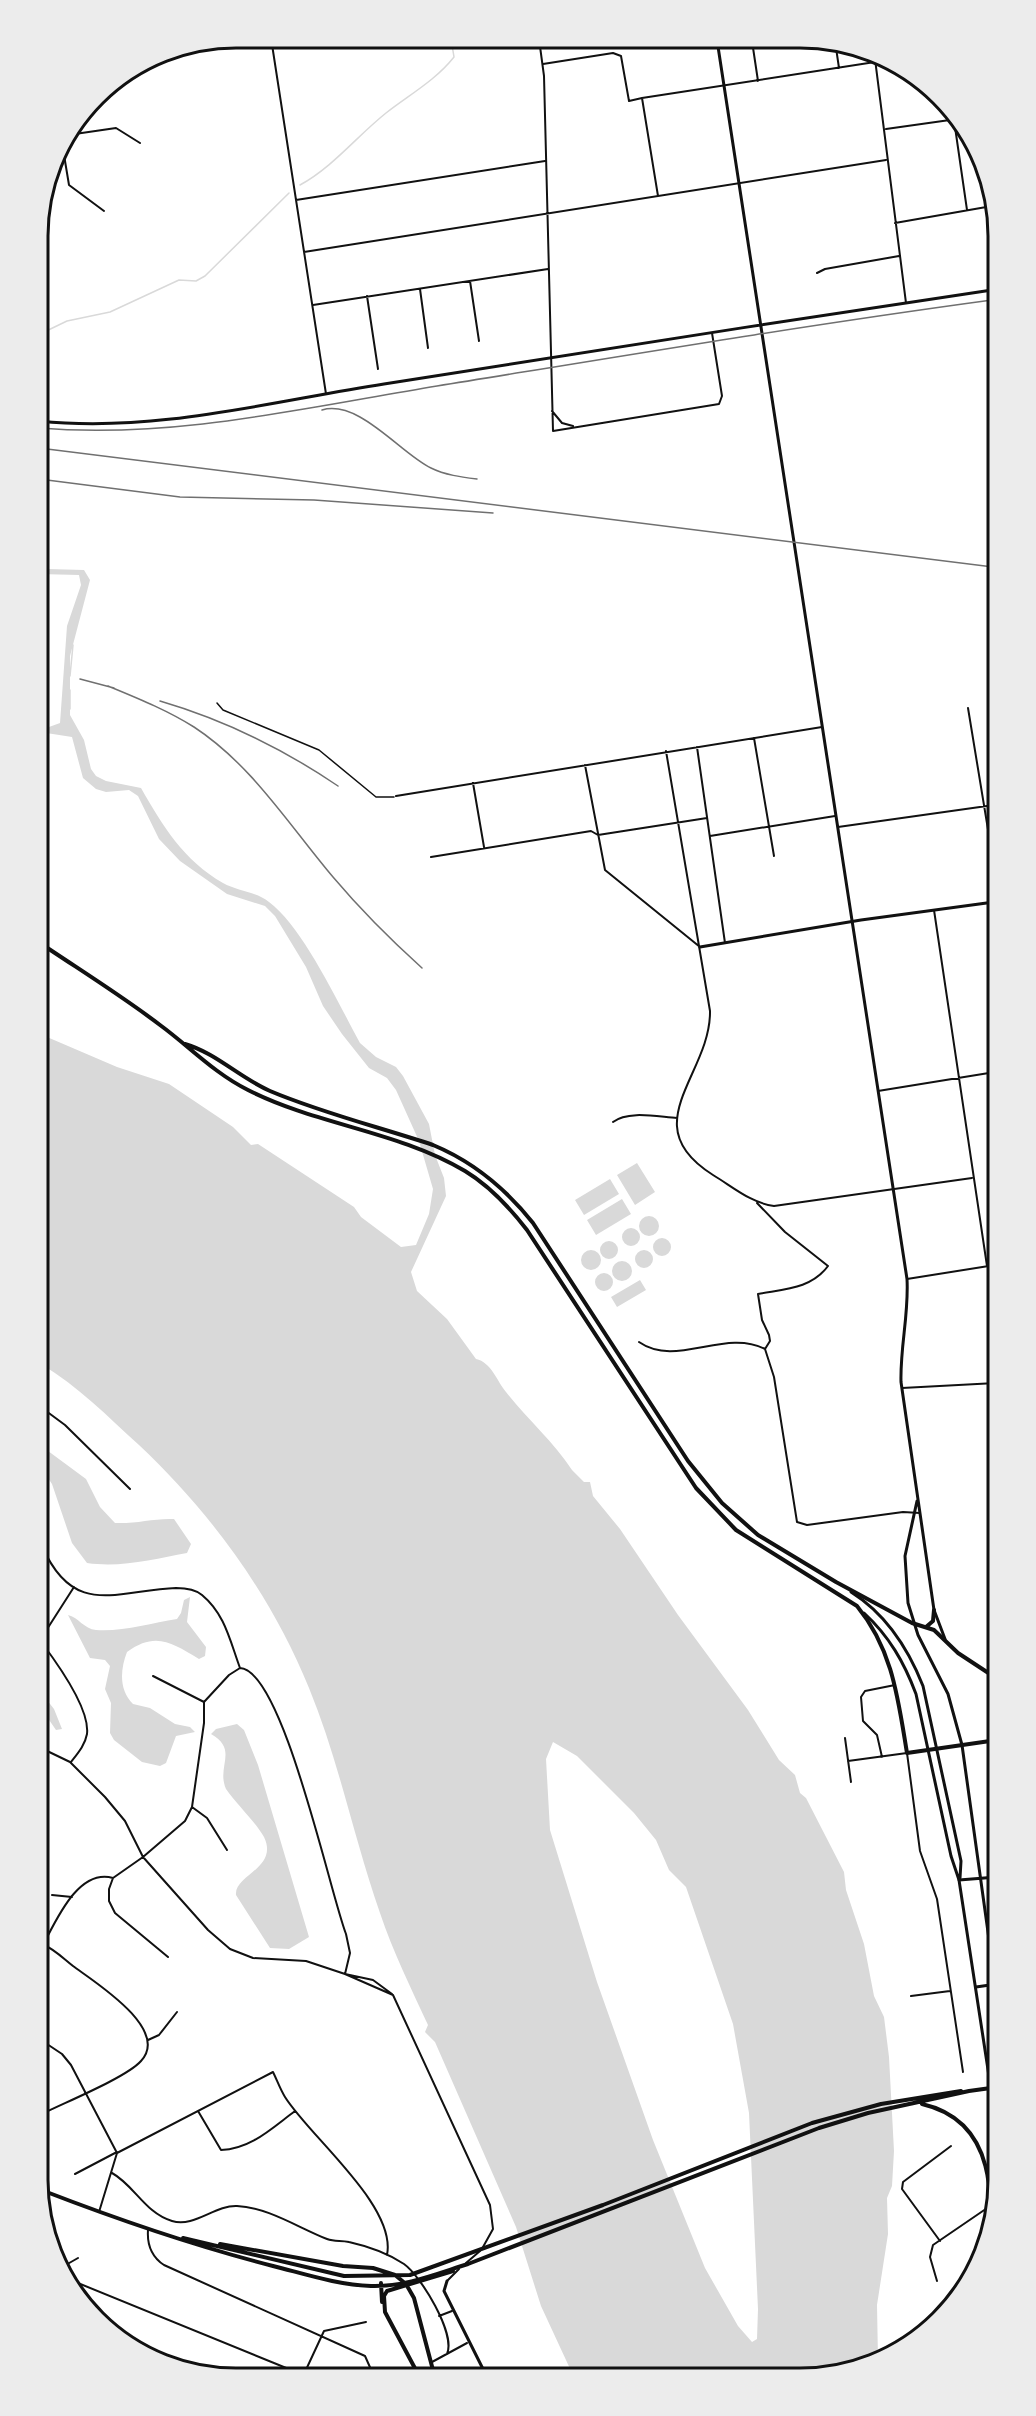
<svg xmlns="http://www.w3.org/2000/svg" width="1036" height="2416" font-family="Helvetica,sans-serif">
<rect width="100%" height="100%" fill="#fff"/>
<path fill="#d9d9d9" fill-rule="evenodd" d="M 47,569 L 84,570 L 90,580 L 70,656 L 70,715 L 84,740 L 91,769 L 96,776 L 106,781 L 141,788 C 162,825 184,861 223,883 C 237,891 257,892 269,902 C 303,927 339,1005 360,1043 L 376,1057 L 396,1067 L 403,1076 L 429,1124 L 435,1155 L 444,1178 L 446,1196 L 411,1272 L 417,1291 L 447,1319 L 476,1359 C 491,1362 497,1381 506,1392 C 527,1419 553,1441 572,1470 L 584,1482 L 590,1482 L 593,1496 L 620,1529 L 678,1615 L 748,1710 L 779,1760 L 795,1775 L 800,1793 L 806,1798 L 844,1872 L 846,1890 L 864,1944 L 874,1996 L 884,2017 L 889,2057 L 894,2151 L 892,2186 L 887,2198 L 888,2234 L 877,2305 L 878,2360 L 851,2372 L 572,2373 L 541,2306 L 516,2227 L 435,2042 L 425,2032 L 428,2025 C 411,1988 393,1952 380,1913 C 354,1839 339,1761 309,1688 C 271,1595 212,1514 139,1445 C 108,1417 78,1386 41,1364 L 40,1034 L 117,1067 L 169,1084 L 233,1127 L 251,1145 L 258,1144 L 354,1207 L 361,1217 L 401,1247 L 416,1245 L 429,1214 L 433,1189 L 419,1141 L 396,1090 L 387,1078 L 369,1068 L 342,1034 L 323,1006 L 306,967 L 275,916 L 265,906 L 227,894 L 180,861 L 159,839 L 138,796 L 129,790 L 106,792 L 96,789 L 83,778 L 72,737 L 40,732 L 40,725 L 49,727 L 60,723 L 67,626 L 81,585 L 79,575 L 39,574 L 39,571 ZM 553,1742 L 577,1756 L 634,1813 L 656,1840 L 669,1870 L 686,1887 L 733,2024 L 749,2113 L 758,2309 L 757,2339 L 752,2342 L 738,2326 L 705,2268 L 653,2140 L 597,1982 L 550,1830 L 546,1759 Z
M 637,1163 L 655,1192 L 635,1205 L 617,1175 Z
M 610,1179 L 619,1194 L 584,1215 L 575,1200 Z
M 622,1199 L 631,1214 L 596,1235 L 587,1220 Z
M639 1226a10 10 0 1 1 20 0a10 10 0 1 1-20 0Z
M622 1237a9 9 0 1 1 18 0a9 9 0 1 1-18 0Z
M653 1247a9 9 0 1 1 18 0a9 9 0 1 1-18 0Z
M600 1250a9 9 0 1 1 18 0a9 9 0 1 1-18 0Z
M635 1259a9 9 0 1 1 18 0a9 9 0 1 1-18 0Z
M581 1260a10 10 0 1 1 20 0a10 10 0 1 1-20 0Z
M612 1271a10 10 0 1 1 20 0a10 10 0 1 1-20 0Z
M595 1282a9 9 0 1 1 18 0a9 9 0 1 1-18 0Z
M 640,1280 L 646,1290 L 617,1307 L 611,1297 Z
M 44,1448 L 86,1479 L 100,1507 L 115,1523 C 136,1524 154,1518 174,1519 L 191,1544 L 187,1553 C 155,1559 121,1568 87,1563 L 72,1543 L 52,1484 L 42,1469 Z
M 190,1597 L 187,1622 L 206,1647 L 205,1656 L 199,1659 C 172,1643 156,1631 127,1652 C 120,1670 119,1690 133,1704 L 150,1708 L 175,1724 L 190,1727 L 195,1732 L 176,1736 L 166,1763 L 160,1766 L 142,1762 L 114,1740 L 110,1733 L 111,1703 L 105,1689 L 110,1666 L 105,1660 L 90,1658 L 68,1615 C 78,1617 84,1629 96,1630 C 122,1632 151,1623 177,1619 L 181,1613 L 184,1600 Z
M 43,1695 L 54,1709 L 62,1729 L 56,1730 L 43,1711 Z
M 237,1724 L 244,1730 L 258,1765 L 309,1937 L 289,1949 L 270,1948 L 236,1895 C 234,1875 279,1868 264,1837 C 255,1821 237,1805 226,1789 C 216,1766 239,1750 211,1734 L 216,1729 Z"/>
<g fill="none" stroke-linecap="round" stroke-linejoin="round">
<path stroke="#d9d9d9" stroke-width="1.5" d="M 300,185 C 333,167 357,136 386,113 C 409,95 436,80 454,57 L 451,39
M 38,335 L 67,321 L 110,312 L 179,280 L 196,281 L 205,276 L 289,193
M 70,676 L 73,645
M 70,709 L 70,690"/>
<path stroke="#111" stroke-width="1.5" d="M 217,703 L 223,710 L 319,750 L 376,797 L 394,797"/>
<path stroke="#111" stroke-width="2" d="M 271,38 L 326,394
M 539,39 L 544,76 L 553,431 L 719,404 L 722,396 L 712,333
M 752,41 L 758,81
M 835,41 L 839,68
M 159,54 L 271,38
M 875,59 L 906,303
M 543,64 L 613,53 L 621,56 L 629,101 L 642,98 L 658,196
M 642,98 L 875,62
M 954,120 L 967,210
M 886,129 L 957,119
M 68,135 L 116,128 L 140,143
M 62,143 L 69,185 L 104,211
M 296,200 L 545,161
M 895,223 L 992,206
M 304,252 L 886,160
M 817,273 L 825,269 L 899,256
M 470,281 L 479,341
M 420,289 L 428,348
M 367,296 L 378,369
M 313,305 L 548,269
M 552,411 L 562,423 L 573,426
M 968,708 L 994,866
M 754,738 L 774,856
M 697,747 L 725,943
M 666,751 L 710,1011 C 711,1075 633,1125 713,1175 C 733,1187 751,1203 774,1206 L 972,1178
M 585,765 L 605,870 L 700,947
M 473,783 L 484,847
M 396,796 L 822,727
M 838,827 L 994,805
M 710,836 L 835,816
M 431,857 L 591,831 L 598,835 L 707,818
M 934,910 L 987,1266
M 878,1091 L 995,1072
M 613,1122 C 628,1110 659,1117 677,1118
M 907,1279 L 995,1265
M 639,1342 C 676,1368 725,1328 765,1349 L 770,1341 L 769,1335 L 762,1320 L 758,1294 C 784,1289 811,1289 828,1266 L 785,1232 L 757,1203
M 765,1349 L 774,1377 L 797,1522 L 807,1525 L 903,1512 L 920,1513
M 902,1388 L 996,1383
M 42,1408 L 65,1425 L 130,1489
M 42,1546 C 74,1619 117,1590 176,1588 C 185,1588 195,1589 202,1595 C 225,1614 230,1641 240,1668
M 42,1637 L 74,1587
M 42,1643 C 57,1663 90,1709 87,1734 C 85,1745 78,1753 71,1762
M 240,1668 C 283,1670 330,1893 346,1934 L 350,1953 L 345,1974 L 373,1980 L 392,1994
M 153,1676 L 204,1702
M 845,1738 L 851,1782
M 43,1749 L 70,1762 L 105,1797 L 125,1821 L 143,1857 L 208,1930 L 230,1949 L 253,1958 L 306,1961 L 345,1974 L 393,1995 L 490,2205 L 493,2229 L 483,2247
M 882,1757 L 877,1735 L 863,1721 L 861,1697 L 865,1691 L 895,1685
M 848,1761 L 907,1753 L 920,1851 L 937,1899 L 963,2072
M 192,1807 L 207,1818 L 227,1850
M 52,1895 L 72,1897
M 43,1945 C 56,1921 78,1868 113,1878
M 44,1945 C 54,1949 64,1959 73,1966 C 93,1981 171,2029 141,2061 C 127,2077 66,2102 44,2113
M 168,1957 L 115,1913 L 109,1901 L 109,1889 L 113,1878 L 143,1857 L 185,1821 L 192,1807 L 204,1723 L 204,1702 L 229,1675 L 240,1668
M 911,1996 L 950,1991
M 148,2040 L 159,2035 L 177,2012
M 44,2042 L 62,2054 L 71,2065 L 117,2153
M 198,2111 L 221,2150 C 251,2149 272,2128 295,2111
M 112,2173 C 134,2185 145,2213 172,2221 C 194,2228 215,2205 237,2206 C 267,2207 299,2228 327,2239 C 335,2242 341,2240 349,2242 C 367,2246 389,2254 404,2264 C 421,2276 456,2334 447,2354
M 75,2174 L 115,2153
M 99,2212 L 117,2153 L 273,2072 C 277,2080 280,2089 285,2097 C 310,2137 397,2206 387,2255
M 148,2230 C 147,2244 152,2257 164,2265 L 365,2356 L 373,2374
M 940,2241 L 902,2189 L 903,2182 L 951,2146
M 466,2263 L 480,2251
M 64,2266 L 78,2258
M 73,2281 L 301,2374
M 447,2281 L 459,2269
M 937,2281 L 930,2257 L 933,2245 L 996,2202
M 439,2316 L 452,2311
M 432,2362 L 467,2343
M 304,2374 L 324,2331 L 366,2322"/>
<path stroke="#111" stroke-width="3" d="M 700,947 L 861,920 L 994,902
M 962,1745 L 998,2004
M 959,1880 L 997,1877
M 976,1987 L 997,1984
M 447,2281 L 444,2291 L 485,2373"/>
<path stroke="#111" stroke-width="3" d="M 717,40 L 907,1279 C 909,1314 900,1347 901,1382 L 934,1610 L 945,1639
M 39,421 C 156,433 268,402 384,384 C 587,352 789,320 992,290
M 917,1501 L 905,1556 L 908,1603 L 918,1635 L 948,1694 L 962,1745
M 851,1592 C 886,1614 908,1648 923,1686 L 961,1861 L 960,1878
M 864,1613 C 889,1636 904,1662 916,1694 L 951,1856 L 959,1880 L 998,2135"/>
<path stroke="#111" stroke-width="4" d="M 40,943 C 80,970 122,996 160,1025 C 190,1047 214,1073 248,1090 C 317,1125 398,1131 465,1171 C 490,1186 510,1208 527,1230 L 696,1488 L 736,1530 L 857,1606 C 893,1650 898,1699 907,1753 L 997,1740
M 185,1044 C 216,1053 240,1078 270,1091 C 322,1113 379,1127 433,1145 C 474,1162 506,1189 533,1223 L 688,1461 L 722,1503 L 758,1535 L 836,1582 L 912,1623 L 934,1630 L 958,1653 L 996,1678
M 926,1627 L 933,1621 L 934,1610
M 969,2091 L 998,2087
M 922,2104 C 996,2121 997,2200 982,2259
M 44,2191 C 119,2220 195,2246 273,2266 C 305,2274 338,2285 371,2286 C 405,2287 436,2274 468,2264 L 819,2128 L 868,2113 L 969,2091
M 183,2238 L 344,2276 L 410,2275 L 603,2205 L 812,2123 L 881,2104 L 961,2091
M 220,2244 L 343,2266 L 373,2268 L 395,2275 L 406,2284 L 414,2298 L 434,2374
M 381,2283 L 382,2302
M 385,2312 L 384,2296 L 387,2291 L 453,2271
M 385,2312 L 418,2374"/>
<path stroke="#707070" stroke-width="1.5" d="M 322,410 C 359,399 401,454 431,468 C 445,475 461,477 477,479
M 39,428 C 174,439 304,408 437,386 C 622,356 807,325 992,300
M 39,448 L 993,567
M 39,479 L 180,497 L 314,500 L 493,513
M 80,679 L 114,688
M 108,686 C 137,698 167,710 194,727 C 252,765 289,825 333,877 C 360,909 391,940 422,968
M 160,701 C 225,720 282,748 338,786"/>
</g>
<path d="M0 0H1036V2416H0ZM236 48H800A188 188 0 0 1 988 236V2180A188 188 0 0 1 800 2368H236A188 188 0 0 1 48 2180V236A188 188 0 0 1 236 48Z" fill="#ececec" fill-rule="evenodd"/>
<path fill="none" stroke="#111" stroke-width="3" d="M236 48H800A188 188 0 0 1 988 236V2180A188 188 0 0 1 800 2368H236A188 188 0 0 1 48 2180V236A188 188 0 0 1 236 48Z"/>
</svg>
